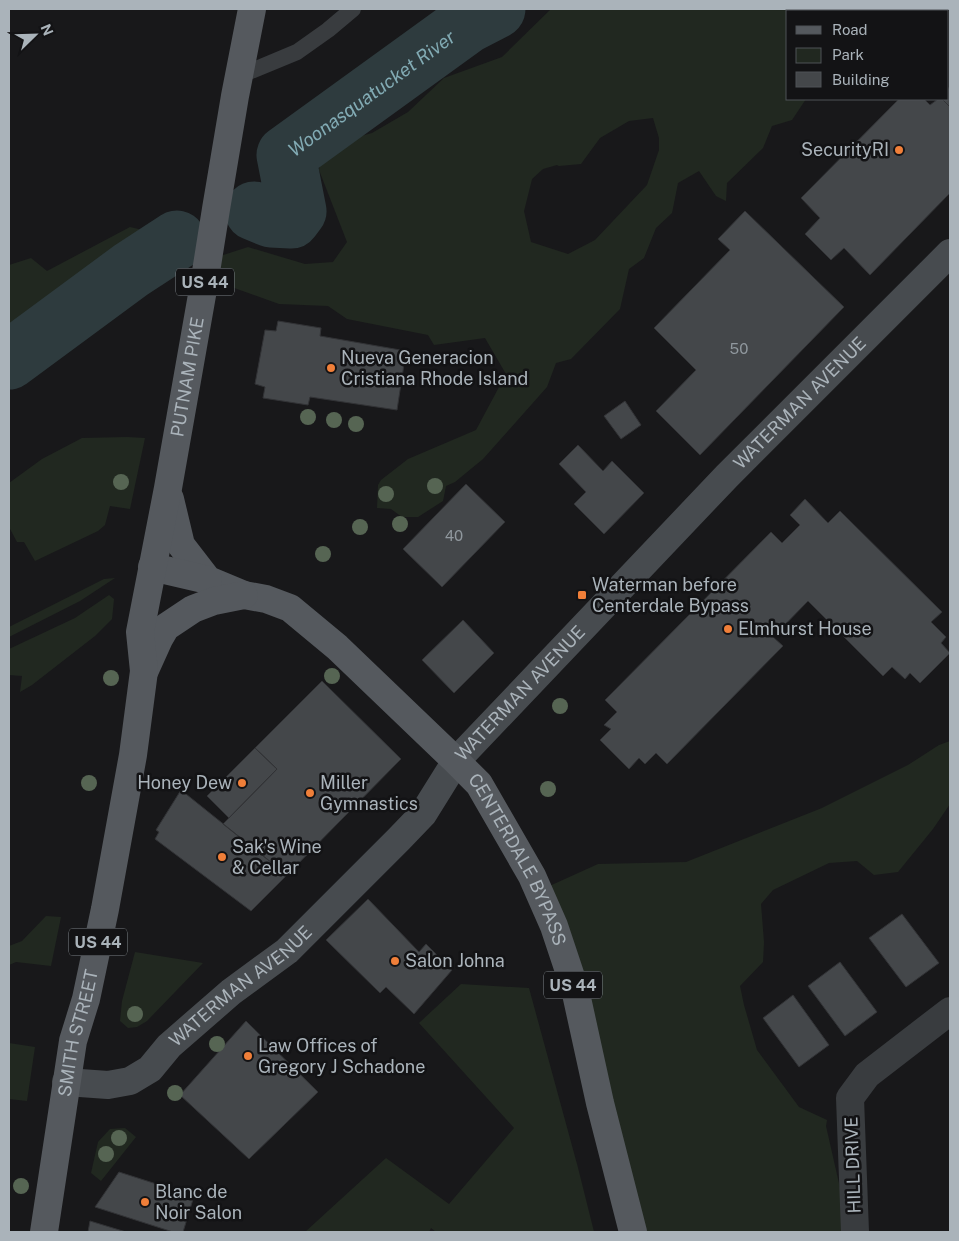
<svg xmlns="http://www.w3.org/2000/svg" width="959" height="1241" font-family="'Public Sans',sans-serif">
<rect width="100%" height="100%" fill="#18181a"/>
<path fill="#212820" fill-rule="evenodd" d="M 551,9 L 901,9 L 898,11 L 788,11 L 788,99 L 806,99 L 792,120 L 772,126 L 763,148 L 727,183 L 726,201 L 716,196 L 699,171 L 678,183 L 672,213 L 656,228 L 644,258 L 629,269 L 620,309 L 571,359 L 556,363 L 547,387 L 483,459 L 455,482 L 446,486 L 443,501 L 418,517 L 402,517 L 391,509 L 377,508 L 378,485 L 381,480 L 408,459 L 476,430 L 506,374 L 485,338 L 434,345 L 428,335 L 347,319 L 328,306 L 279,304 L 209,279 L 214,258 L 248,247 L 305,264 L 333,262 L 347,242 L 319,170 L 322,147 L 372,133 L 408,112 L 444,78 L 502,57 ZM 653,118 L 659,138 L 659,150 L 647,185 L 595,240 L 568,254 L 531,242 L 524,211 L 532,179 L 543,169 L 557,165 L 559,166 L 581,164 L 600,138 L 629,121 Z
M 130,227 L 172,237 L 180,241 L 177,244 L 112,281 L 81,303 L 9,348 L 9,265 L 31,258 L 47,271 Z
M 127,437 L 145,438 L 130,509 L 110,506 L 105,525 L 98,531 L 35,561 L 24,542 L 17,542 L 9,527 L 9,483 L 42,459 L 82,438 Z
M 115,578 L 80,601 L 9,637 L 9,627 L 104,579 Z
M 109,595 L 114,599 L 112,619 L 95,636 L 32,685 L 20,692 L 22,676 L 9,675 L 9,649 L 75,618 Z
M 950,741 L 950,804 L 933,829 L 898,872 L 874,875 L 857,861 L 829,863 L 773,890 L 761,904 L 764,942 L 763,962 L 740,986 L 744,1005 L 757,1050 L 799,1107 L 827,1120 L 826,1126 L 850,1232 L 625,1232 L 555,954 L 534,893 L 598,864 L 686,862 L 822,808 L 908,765 L 939,745 Z
M 46,916 L 61,917 L 51,966 L 16,962 L 9,965 L 9,946 L 22,941 Z
M 135,952 L 203,963 L 147,1021 L 137,1027 L 128,1028 L 120,1021 L 122,1001 Z
M 461,984 L 529,988 L 577,1164 L 594,1232 L 436,1232 L 431,1228 L 429,1232 L 305,1232 L 386,1158 L 449,1204 L 514,1128 L 419,1023 Z
M 9,1043 L 35,1047 L 27,1101 L 9,1099 Z
M 125,1128 L 136,1137 L 101,1181 L 91,1173 L 98,1142 L 110,1129 Z"/>
<g fill="none" stroke-linecap="round" stroke-linejoin="round">
<g stroke="#2e3b3e" stroke-width="59">
<path id="s1" d="M 254,211 L 271,218 L 291,219 L 297,211 L 286,155 L 467,24 L 496,9"/>
<path d="M 9,360 L 131,270 L 177,240"/>
</g>
</g>
<path fill="#44474a" stroke="#323336" d="M 950,86 L 950,107 L 942,99 L 948,99 L 948,89 Z
M 899,99 L 924,99 L 930,105 L 938,99 L 942,99 L 950,107 L 950,193 L 870,275 L 844,248 L 831,260 L 805,234 L 820,218 L 801,198 Z
M 745,211 L 844,307 L 700,455 L 656,411 L 696,370 L 654,328 L 730,250 L 718,239 Z
M 278,321 L 321,328 L 320,336 L 406,351 L 397,410 L 310,397 L 308,405 L 263,398 L 265,387 L 255,384 L 265,330 L 276,331 Z
M 625,401 L 641,425 L 621,439 L 604,416 Z
M 578,445 L 603,471 L 612,461 L 644,493 L 604,534 L 574,504 L 586,492 L 559,464 Z
M 466,484 L 505,522 L 442,587 L 403,549 Z
M 805,499 L 828,523 L 840,511 L 942,612 L 931,622 L 946,637 L 941,643 L 950,653 L 920,683 L 910,673 L 905,679 L 892,667 L 883,676 L 808,601 L 773,637 L 783,646 L 667,764 L 656,753 L 645,764 L 639,758 L 629,769 L 600,740 L 611,729 L 604,725 L 617,712 L 605,700 L 771,532 L 782,543 L 800,525 L 790,515 Z
M 463,620 L 494,653 L 454,693 L 422,660 Z
M 322,681 L 401,759 L 287,875 L 223,824 L 277,769 L 255,748 Z
M 255,748 L 277,769 L 229,818 L 207,796 Z
M 181,790 L 287,875 L 251,911 L 155,839 L 159,832 L 156,830 Z
M 368,899 L 419,952 L 426,944 L 452,970 L 414,1014 L 386,987 L 380,993 L 326,940 Z
M 902,914 L 939,963 L 906,987 L 869,938 Z
M 840,962 L 877,1012 L 845,1036 L 808,986 Z
M 793,995 L 829,1045 L 799,1067 L 763,1018 Z
M 246,1021 L 318,1092 L 249,1159 L 180,1095 Z
M 119,1172 L 194,1196 L 183,1232 L 173,1232 L 95,1207 Z
M 90,1221 L 126,1232 L 88,1232 Z"/>
<g fill="none" stroke-linecap="round" stroke-linejoin="round">
<path stroke="#393c3f" stroke-width="16" d="M 239,76 L 297,52 L 328,30 L 353,9"/>
<path stroke="#393c3f" stroke-width="28" d="M 855,1232 L 850,1098 L 867,1075 L 950,1011"/>
<path stroke="#474b4f" stroke-width="28" id="s2" d="M 66,1082 L 108,1085 L 130,1081 L 150,1069 L 169,1046 L 231,992 L 287,951 L 399,839 L 423,814 L 456,761 L 727,476 L 950,253"/>
<g stroke="#55595e" stroke-width="28">
<path id="s3" d="M 170,499 L 181,545 L 208,580 L 244,595 L 266,599 L 290,608 L 337,647 L 456,761 L 479,784 L 532,876 L 554,926 L 575,989 L 600,1103 L 633,1232"/>
<path d="M 152,567 L 208,580"/>
<path d="M 145,670 L 159,639 L 166,627 L 193,609 L 214,601 L 244,595"/>
<path id="s4" d="M 44,1232 L 73,1041 L 86,999 L 105,909 L 133,755 L 144,671 L 140,632 L 168,488 L 205,278 L 216,209 L 235,96 L 252,9"/>
</g>
</g>
<g fill="#566553">
<circle cx="308" cy="417" r="8"/>
<circle cx="334" cy="420" r="8"/>
<circle cx="356" cy="424" r="8"/>
<circle cx="121" cy="482" r="8"/>
<circle cx="435" cy="486" r="8"/>
<circle cx="386" cy="494" r="8"/>
<circle cx="400" cy="524" r="8"/>
<circle cx="360" cy="527" r="8"/>
<circle cx="323" cy="554" r="8"/>
<circle cx="332" cy="676" r="8"/>
<circle cx="111" cy="678" r="8"/>
<circle cx="560" cy="706" r="8"/>
<circle cx="89" cy="783" r="8"/>
<circle cx="548" cy="789" r="8"/>
<circle cx="135" cy="1014" r="8"/>
<circle cx="217" cy="1044" r="8"/>
<circle cx="175" cy="1093" r="8"/>
<circle cx="119" cy="1138" r="8"/>
<circle cx="106" cy="1154" r="8"/>
<circle cx="21" cy="1186" r="8"/>
</g>
<g fill="#f07f39" stroke="#131315" stroke-width="2">
<circle cx="899" cy="150" r="5"/>
<circle cx="331" cy="368" r="5"/>
<rect x="577" y="590" width="10" height="10" rx="2.5"/>
<circle cx="728" cy="629" r="5"/>
<circle cx="242" cy="783" r="5"/>
<circle cx="310" cy="793" r="5"/>
<circle cx="222" cy="857" r="5"/>
<circle cx="395" cy="961" r="5"/>
<circle cx="248" cy="1056" r="5"/>
<circle cx="145" cy="1202" r="5"/>
</g>
<g text-anchor="middle" stroke-width="5" stroke-linejoin="round" paint-order="stroke">
<g font-size="15" fill="#90989e">
<text x="739" y="354">50</text>
<text x="454" y="541">40</text>
</g>
<g fill="#131315" stroke="#7d8388" stroke-width="1">
<rect x="176" y="268.5" width="58" height="27" rx="4"/>
<rect x="69" y="928.5" width="58" height="27" rx="4"/>
<rect x="544" y="971.5" width="58" height="27" rx="4"/>
</g>
<g font-size="16" font-weight="bold" fill="#aab3ba">
<text x="205" y="288">US 44</text>
<text x="98" y="948">US 44</text>
<text x="573" y="991">US 44</text>
</g>
<g font-size="18" fill="#aab3ba" stroke="#131315" text-anchor="start">
<text x="889" y="156" text-anchor="end">SecurityRI</text>
<text x="341" y="364">Nueva Generacion<tspan x="341" dy="21">Cristiana Rhode Island</tspan></text>
<text x="592" y="591">Waterman before<tspan x="592" dy="21">Centerdale Bypass</tspan></text>
<text x="738" y="635">Elmhurst House</text>
<text x="232" y="789" text-anchor="end">Honey Dew</text>
<text x="320" y="789">Miller<tspan x="320" dy="21">Gymnastics</tspan></text>
<text x="232" y="853">Sak's Wine<tspan x="232" dy="21">&amp; Cellar</tspan></text>
<text x="405" y="967">Salon Johna</text>
<text x="258" y="1052">Law Offices of<tspan x="258" dy="21">Gregory J Schadone</tspan></text>
<text x="155" y="1198">Blanc de<tspan x="155" dy="21">Noir Salon</tspan></text>
</g>
<g font-size="18" fill="#aab3ba" stroke="#131315">
<text dy="6" stroke="none"><textPath href="#s4" startOffset="869">PUTNAM PIKE</textPath></text>
<text dy="6" stroke="none"><textPath href="#s2" startOffset="1021">WATERMAN AVENUE</textPath></text>
<text dy="6" stroke="none"><textPath href="#s2" startOffset="618">WATERMAN AVENUE</textPath></text>
<text dy="6" stroke="none"><textPath href="#s3" startOffset="522">CENTERDALE BYPASS</textPath></text>
<text dy="6" stroke="none"><textPath href="#s2" startOffset="211">WATERMAN AVENUE</textPath></text>
<text dy="6" stroke="none"><textPath href="#s4" startOffset="202">SMITH STREET</textPath></text>
<text transform="translate(853 1165) rotate(-92)" y="6">HILL DRIVE</text>
</g>
<g font-size="19" font-style="italic" fill="#82abb4" stroke="#131315">
<text dy="7" stroke="none"><textPath href="#s1" startOffset="211">Woonasquatucket River</textPath></text>
</g>
</g>
<rect width="959" height="1241" fill="none" stroke="#aab3ba" stroke-width="20"/>
<rect x="786" y="10" width="162" height="90" fill="#131315" stroke="#4f5357"/>
<rect x="796" y="26" width="25" height="8" fill="#55595e" stroke="#4f5357"/>
<text x="832" y="35" font-size="15" fill="#aab3ba">Road</text>
<rect x="796" y="48" width="25" height="15" fill="#212820" stroke="#4f5357"/>
<text x="832" y="60" font-size="15" fill="#aab3ba">Park</text>
<rect x="796" y="72" width="25" height="15" fill="#44474a" stroke="#4f5357"/>
<text x="832" y="85" font-size="15" fill="#aab3ba">Building</text>
<g transform="translate(35 35) rotate(67)" stroke="#131315" stroke-width="4" paint-order="stroke">
<path d="M0-4L9 19L0 12L-9 19Z" fill="#aab3ba"/>
<text y="-8" font-size="14" font-weight="bold" text-anchor="middle" fill="#aab3ba">N</text>
</g>
</svg>
